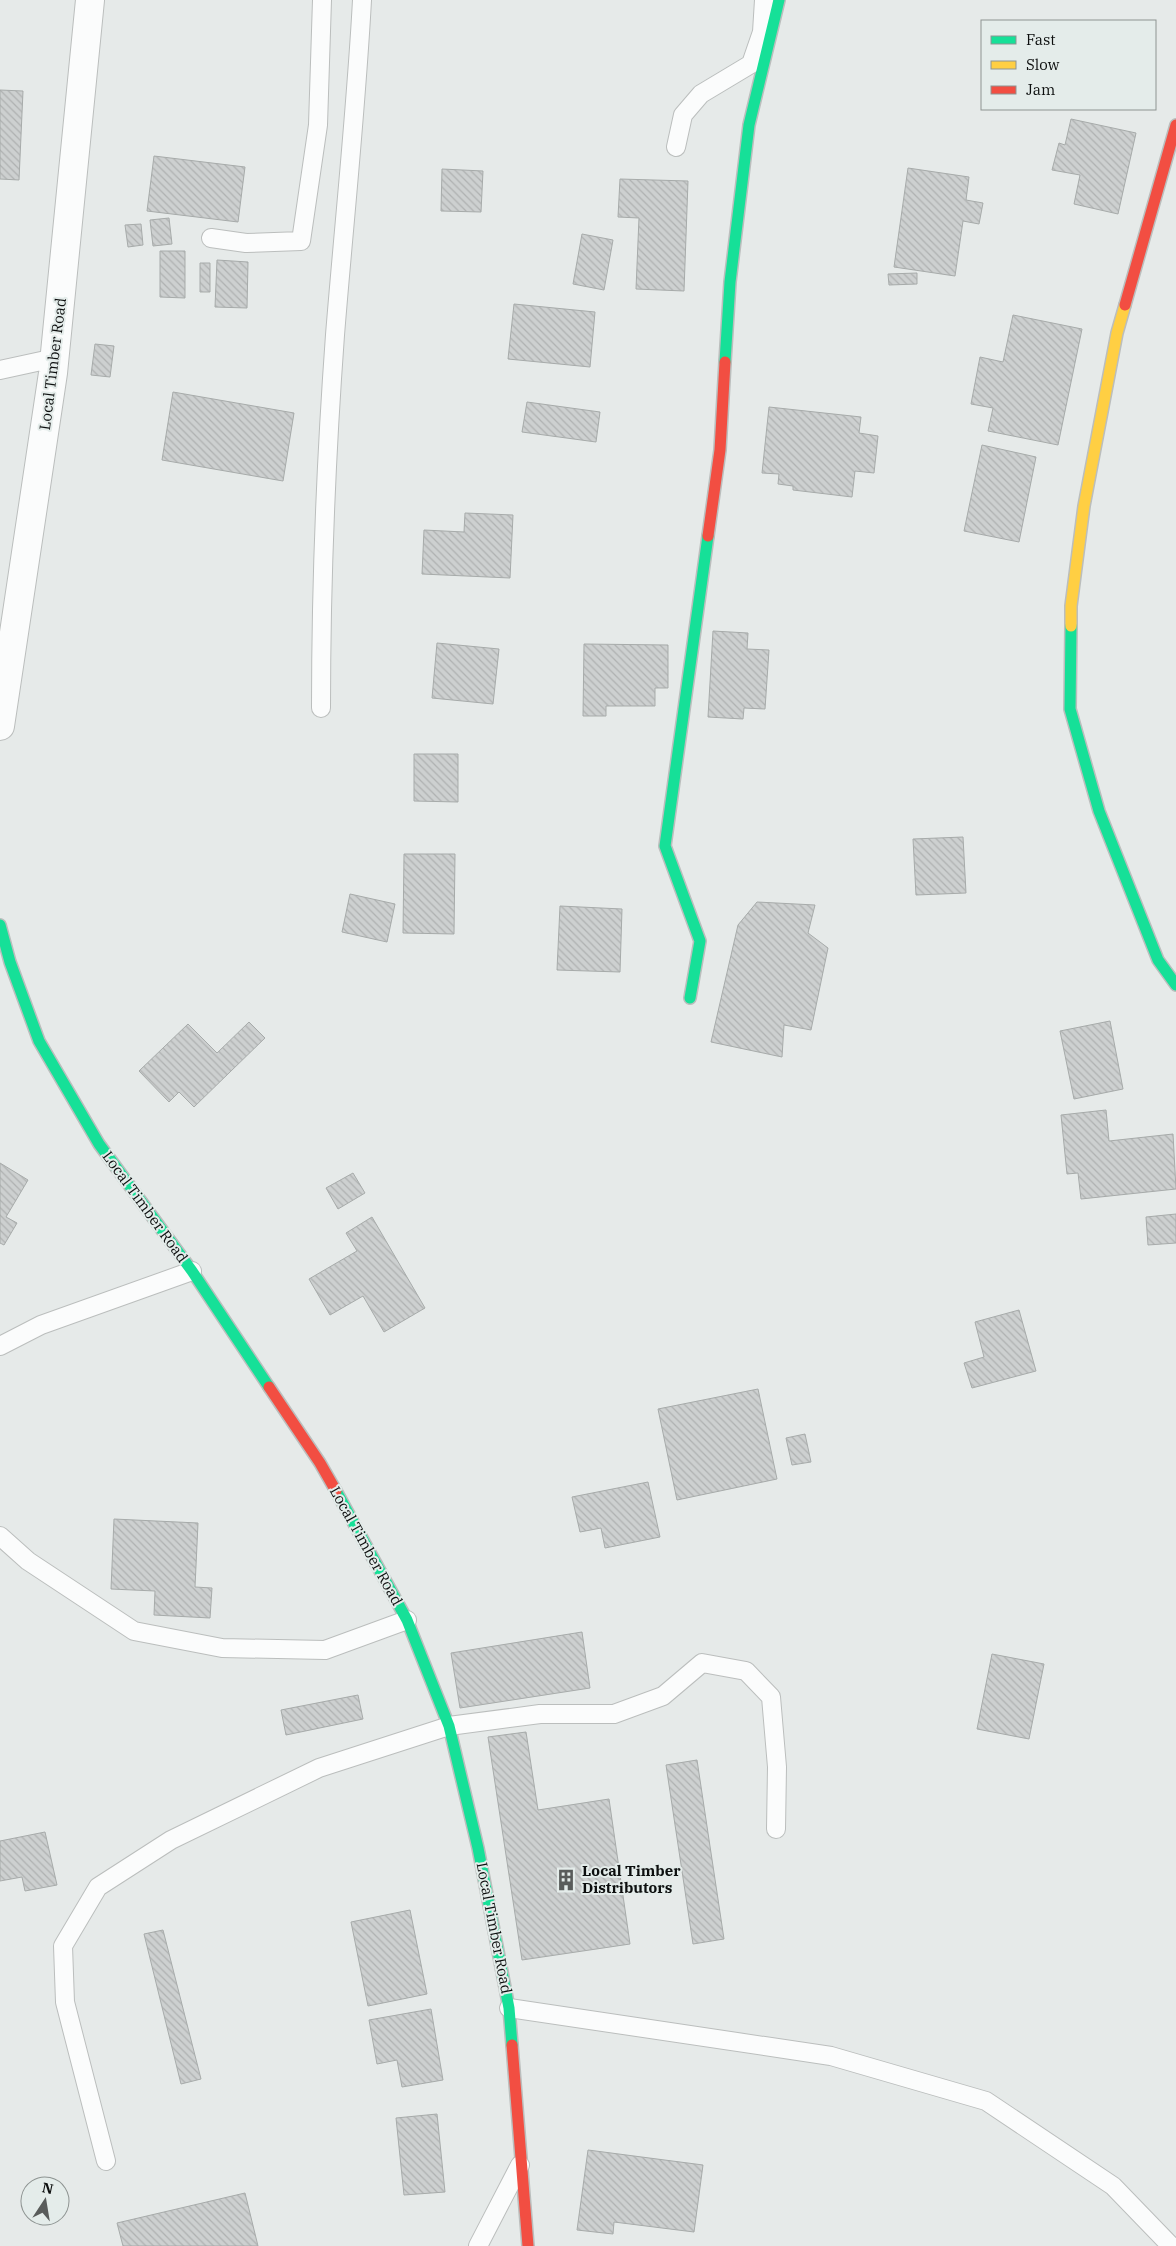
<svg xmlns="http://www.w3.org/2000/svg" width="1176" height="2246" font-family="'IBM Plex Serif',serif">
<defs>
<pattern id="building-back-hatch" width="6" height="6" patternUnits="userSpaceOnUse" patternTransform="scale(1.25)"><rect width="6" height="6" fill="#cdd0d0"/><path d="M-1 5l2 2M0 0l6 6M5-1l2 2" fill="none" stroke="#afb1b1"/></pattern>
</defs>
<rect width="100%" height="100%" fill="#e6eae9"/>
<path fill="url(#building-back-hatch)" stroke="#a7abaa" d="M 0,90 L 23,91 L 19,180 L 0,179 Z
M 1071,119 L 1136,133 L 1118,214 L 1074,204 L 1080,175 L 1052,170 L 1059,143 L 1065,145 Z
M 154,156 L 245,167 L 238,222 L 147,211 Z
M 908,168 L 969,177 L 966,200 L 983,203 L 979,224 L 963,221 L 955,276 L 894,267 Z
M 442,169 L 483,171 L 481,212 L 441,211 Z
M 620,179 L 688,181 L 684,291 L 636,289 L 639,218 L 618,217 Z
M 169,218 L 172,244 L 153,246 L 150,220 Z
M 141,224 L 143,245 L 128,247 L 125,225 Z
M 582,234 L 613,240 L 604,290 L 573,284 Z
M 160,251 L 185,251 L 185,298 L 160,297 Z
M 217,260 L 248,262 L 247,308 L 215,307 Z
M 200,263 L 210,263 L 210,292 L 200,292 Z
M 917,273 L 917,284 L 889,285 L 888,274 Z
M 514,304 L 595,312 L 590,367 L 508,359 Z
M 1013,315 L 1082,329 L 1058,445 L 988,431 L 993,408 L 971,404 L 980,357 L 1003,362 Z
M 95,344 L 114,346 L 110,377 L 91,375 Z
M 173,392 L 294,413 L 283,481 L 162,460 Z
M 527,402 L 600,412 L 596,442 L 522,432 Z
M 769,407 L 861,417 L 859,433 L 878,436 L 874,473 L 855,471 L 852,497 L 793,490 L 793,486 L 778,484 L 779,474 L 762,473 Z
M 982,445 L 1036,457 L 1019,542 L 964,531 Z
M 465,513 L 513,515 L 510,578 L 422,574 L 424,530 L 464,532 Z
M 713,631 L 748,633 L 747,649 L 769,650 L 765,709 L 744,708 L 743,719 L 708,717 Z
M 437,643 L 499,649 L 493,704 L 432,698 Z
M 584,644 L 668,645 L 668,688 L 655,688 L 655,706 L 606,706 L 606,716 L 583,716 Z
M 414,754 L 458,754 L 458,802 L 414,801 Z
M 963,837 L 966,893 L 916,895 L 913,839 Z
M 404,854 L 455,854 L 454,934 L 403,933 Z
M 350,894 L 395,904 L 387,942 L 342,932 Z
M 757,902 L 815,905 L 808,933 L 828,948 L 811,1030 L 784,1025 L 782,1057 L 711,1042 L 738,925 Z
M 560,906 L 622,909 L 620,972 L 557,970 Z
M 1110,1021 L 1123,1089 L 1074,1099 L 1060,1031 Z
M 249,1022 L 265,1038 L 194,1107 L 179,1092 L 169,1102 L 139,1071 L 188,1024 L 217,1053 Z
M 1106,1110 L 1109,1141 L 1173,1134 L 1176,1189 L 1081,1199 L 1078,1173 L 1067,1174 L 1061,1115 Z
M 0,1163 L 28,1180 L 6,1217 L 17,1223 L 4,1245 L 0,1243 Z
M 353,1173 L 365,1193 L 338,1209 L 326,1188 Z
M 1176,1214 L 1176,1243 L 1148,1245 L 1146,1217 Z
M 372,1217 L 425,1308 L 384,1332 L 363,1296 L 330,1315 L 309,1279 L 357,1251 L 346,1233 Z
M 1019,1310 L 1036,1371 L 972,1388 L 964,1363 L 984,1357 L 975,1322 Z
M 758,1389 L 777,1479 L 677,1500 L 658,1409 Z
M 805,1434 L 811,1462 L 792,1465 L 786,1438 Z
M 648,1482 L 660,1537 L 605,1548 L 601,1528 L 580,1532 L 572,1497 Z
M 114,1519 L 198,1523 L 195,1587 L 212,1588 L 210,1618 L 154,1615 L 155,1591 L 111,1589 Z
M 582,1632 L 590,1688 L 460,1708 L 451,1653 Z
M 992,1654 L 1044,1664 L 1029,1739 L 977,1729 Z
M 358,1695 L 363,1719 L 286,1735 L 281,1710 Z
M 526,1732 L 538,1810 L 609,1799 L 630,1944 L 522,1960 L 488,1737 Z
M 697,1760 L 724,1939 L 693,1944 L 666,1765 Z
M 45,1832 L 57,1885 L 25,1891 L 22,1877 L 0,1881 L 0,1841 Z
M 410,1910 L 427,1994 L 368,2006 L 351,1922 Z
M 163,1930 L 201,2079 L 181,2084 L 144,1934 Z
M 431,2009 L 443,2080 L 402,2087 L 397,2060 L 377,2064 L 369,2020 Z
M 437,2114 L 445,2192 L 404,2195 L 396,2118 Z
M 588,2150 L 703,2165 L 694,2232 L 614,2222 L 613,2234 L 577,2230 Z
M 245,2193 L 258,2246 L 123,2246 L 117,2223 Z"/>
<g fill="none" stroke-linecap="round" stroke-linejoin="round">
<g stroke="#bbbebd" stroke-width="20">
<path id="lane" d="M 676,147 L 683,115 L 701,94 L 751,64 L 762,32 L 764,0
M 211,238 L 246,243 L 301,241 L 318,125 L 322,0
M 0,370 L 55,358
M 321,708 C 321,583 326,459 335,335 C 344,223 356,112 362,0
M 0,1346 L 41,1325 L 192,1271
M 0,1536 L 28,1561 L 134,1631 L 222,1648 L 325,1650 L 407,1620
M 509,2008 L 831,2056 L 986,2101 L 1113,2186 L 1171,2246
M 106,2161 L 65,2002 L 63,1946 L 98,1887 L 171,1840 L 319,1768 L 449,1726 L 540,1714 L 614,1714 L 663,1696 L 702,1663 L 746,1671 L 771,1697 L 777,1767 L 776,1829
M 478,2246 L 520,2165"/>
</g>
<g stroke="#bbbebd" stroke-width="30">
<path id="street" d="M 0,726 L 53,373 L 90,0"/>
</g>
<g stroke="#bbbebd" stroke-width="14">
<path id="fast" d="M 725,362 L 730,282 L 749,125 L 779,0
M 1071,626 L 1070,709 L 1099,811 L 1158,960 L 1176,985
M 0,925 L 10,962 L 39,1041 L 99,1144 L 192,1271 L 269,1387
M 690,998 L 700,941 L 665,846 L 708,536
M 336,1491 L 407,1620 L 449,1726 L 478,1848 L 509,2008 L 512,2045"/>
</g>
<g stroke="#bbbebd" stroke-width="14">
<path id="slow" d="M 1071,626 L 1071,606 L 1084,506 L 1117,333 L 1125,305"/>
</g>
<g stroke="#bbbebd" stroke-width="14">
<path id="jam" d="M 1125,305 L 1176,125
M 708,536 L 720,450 L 725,362
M 269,1387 L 320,1463 L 336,1491
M 512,2045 L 528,2246"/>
</g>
<use href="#lane" stroke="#fbfcfc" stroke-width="18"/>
<use href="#street" stroke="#fbfcfc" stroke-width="28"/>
<use href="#fast" stroke="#16e098" stroke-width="11"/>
<use href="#slow" stroke="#ffcf43" stroke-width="11"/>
<use href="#jam" stroke="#f24e42" stroke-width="11"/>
</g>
<defs>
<g id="building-bare" transform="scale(1.725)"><path d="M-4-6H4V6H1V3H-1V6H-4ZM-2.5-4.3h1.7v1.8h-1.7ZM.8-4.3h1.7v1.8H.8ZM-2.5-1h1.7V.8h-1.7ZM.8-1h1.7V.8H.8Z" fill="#595c5b" stroke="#e4ecea" stroke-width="2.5" paint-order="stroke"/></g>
</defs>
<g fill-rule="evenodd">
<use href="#building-bare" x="566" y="1880"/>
</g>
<g text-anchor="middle" stroke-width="4" stroke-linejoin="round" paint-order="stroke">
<g font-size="15" fill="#0d0f0f" stroke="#e4ecea">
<text transform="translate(53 364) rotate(-83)" y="5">Local Timber Road</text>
<text transform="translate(145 1207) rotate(54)" y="5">Local Timber Road</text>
<text transform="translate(366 1546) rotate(61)" y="5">Local Timber Road</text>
<text transform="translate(494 1928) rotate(79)" y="5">Local Timber Road</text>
</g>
<g font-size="15" font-weight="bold" fill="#0d0f0f" stroke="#e4ecea" text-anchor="start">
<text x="582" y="1876">Local Timber<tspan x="582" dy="17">Distributors</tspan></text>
</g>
</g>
<rect x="981" y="20" width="175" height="90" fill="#e4ecea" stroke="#8e9492"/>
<rect x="991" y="36" width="25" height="8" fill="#16e098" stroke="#8e9492"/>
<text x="1026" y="45" font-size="15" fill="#0d0f0f">Fast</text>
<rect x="991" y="61" width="25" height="8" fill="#ffcf43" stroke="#8e9492"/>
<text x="1026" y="70" font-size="15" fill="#0d0f0f">Slow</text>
<rect x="991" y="86" width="25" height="8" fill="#f24e42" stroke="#8e9492"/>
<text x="1026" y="95" font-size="15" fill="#0d0f0f">Jam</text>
<g transform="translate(45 2201) rotate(12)"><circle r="24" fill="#e4ecea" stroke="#8e9492"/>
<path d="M0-4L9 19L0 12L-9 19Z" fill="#595c5b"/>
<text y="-8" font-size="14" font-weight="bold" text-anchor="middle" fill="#0d0f0f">N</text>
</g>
</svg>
